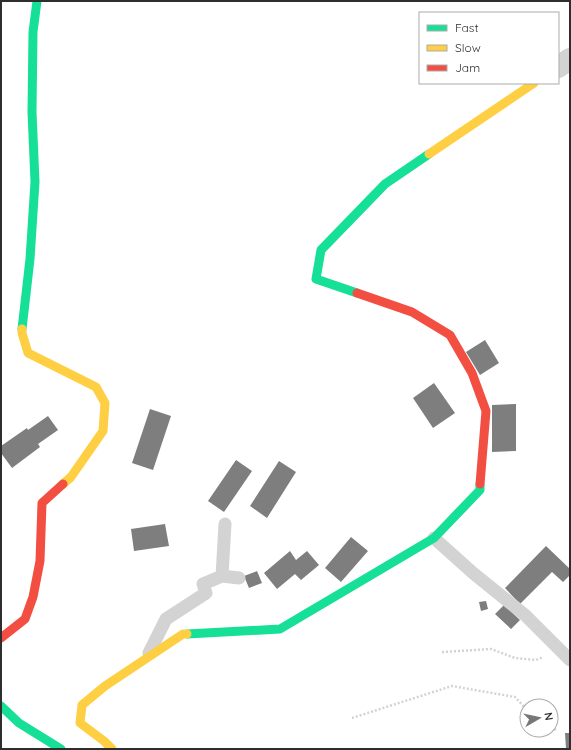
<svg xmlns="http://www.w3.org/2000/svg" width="571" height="750" font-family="Quicksand,sans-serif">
<rect width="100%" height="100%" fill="#fff"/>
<path fill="#7e7e7e" d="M 485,340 L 499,363 L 480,375 L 466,352 Z
M 434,383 L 455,413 L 433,428 L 413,398 Z
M 516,404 L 516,451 L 492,452 L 492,405 Z
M 150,409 L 171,416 L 153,470 L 132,463 Z
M 48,416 L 58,430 L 38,444 L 40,447 L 12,468 L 1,453 L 1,446 L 27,428 L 28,430 Z
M 236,460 L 252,471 L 224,512 L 208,501 Z
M 279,461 L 296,472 L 267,518 L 250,506 Z
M 165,524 L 169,546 L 134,551 L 131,529 Z
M 351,537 L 368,551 L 341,582 L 325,568 Z
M 546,546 L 570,569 L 570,575 L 563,582 L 552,572 L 520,604 L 505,588 Z
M 290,551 L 296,560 L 307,551 L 319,565 L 301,580 L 295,574 L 277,589 L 264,573 Z
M 257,571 L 262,583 L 249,588 L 244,576 Z
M 486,601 L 488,609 L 481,611 L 479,602 Z
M 504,605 L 520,620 L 511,629 L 495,614 Z
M 565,733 L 570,733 L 570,748 L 566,749 Z"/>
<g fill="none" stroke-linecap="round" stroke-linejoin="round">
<path stroke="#d3d3d3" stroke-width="2.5" stroke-dasharray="2 2" stroke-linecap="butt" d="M 442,652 L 491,649 L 515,658 L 536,660 L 543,657
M 352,718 L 452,686 L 515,697 L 527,710
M 551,727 L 556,730"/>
<path stroke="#d3d3d3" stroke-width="13" d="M 434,538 L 473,573 L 525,615 L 570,660
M 222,576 L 225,524
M 149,653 L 166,619 L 206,593 L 203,584 L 222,576 L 239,578"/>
<path stroke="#d3d3d3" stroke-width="22" d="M 558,67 L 570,59"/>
<path stroke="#16e098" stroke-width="9" d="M 357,293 L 316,279 L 321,250 L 385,184 L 429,154
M 22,329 L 30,259 L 35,182 L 32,112 L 33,32 L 37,1
M 187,634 L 280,629 L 434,538 L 480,490 L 480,484
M 1,706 L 19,723 L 61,749"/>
<path stroke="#ffcf43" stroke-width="9" d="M 429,154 L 534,83
M 22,329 L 22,333 L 28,353 L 96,387 L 105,403 L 103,431 L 71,477 L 63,484
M 112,749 L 104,741 L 80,723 L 82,705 L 105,686 L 183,634 L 187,634"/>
<path stroke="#f24e42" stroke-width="9" d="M 357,293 L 412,312 L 450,335 L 472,373 L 486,411 L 480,484
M 1,638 L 25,619 L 33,597 L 40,561 L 42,503 L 63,484"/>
</g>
<rect width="571" height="750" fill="none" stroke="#2e2e2e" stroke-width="4"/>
<rect x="419" y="12" width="140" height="72" fill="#ffffff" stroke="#ababab"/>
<rect x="427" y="25" width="20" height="6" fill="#16e098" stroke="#ababab"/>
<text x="455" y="32" font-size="12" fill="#2e2e2e">Fast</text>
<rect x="427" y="45" width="20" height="6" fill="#ffcf43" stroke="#ababab"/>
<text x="455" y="52" font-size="12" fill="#2e2e2e">Slow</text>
<rect x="427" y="65" width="20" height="6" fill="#f24e42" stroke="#ababab"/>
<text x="455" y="72" font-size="12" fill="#2e2e2e">Jam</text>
<g transform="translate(539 718) rotate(81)"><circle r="19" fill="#ffffff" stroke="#ababab"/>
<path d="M0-3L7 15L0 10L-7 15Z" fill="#777777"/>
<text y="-6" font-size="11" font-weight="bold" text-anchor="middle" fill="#2e2e2e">N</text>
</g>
</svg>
